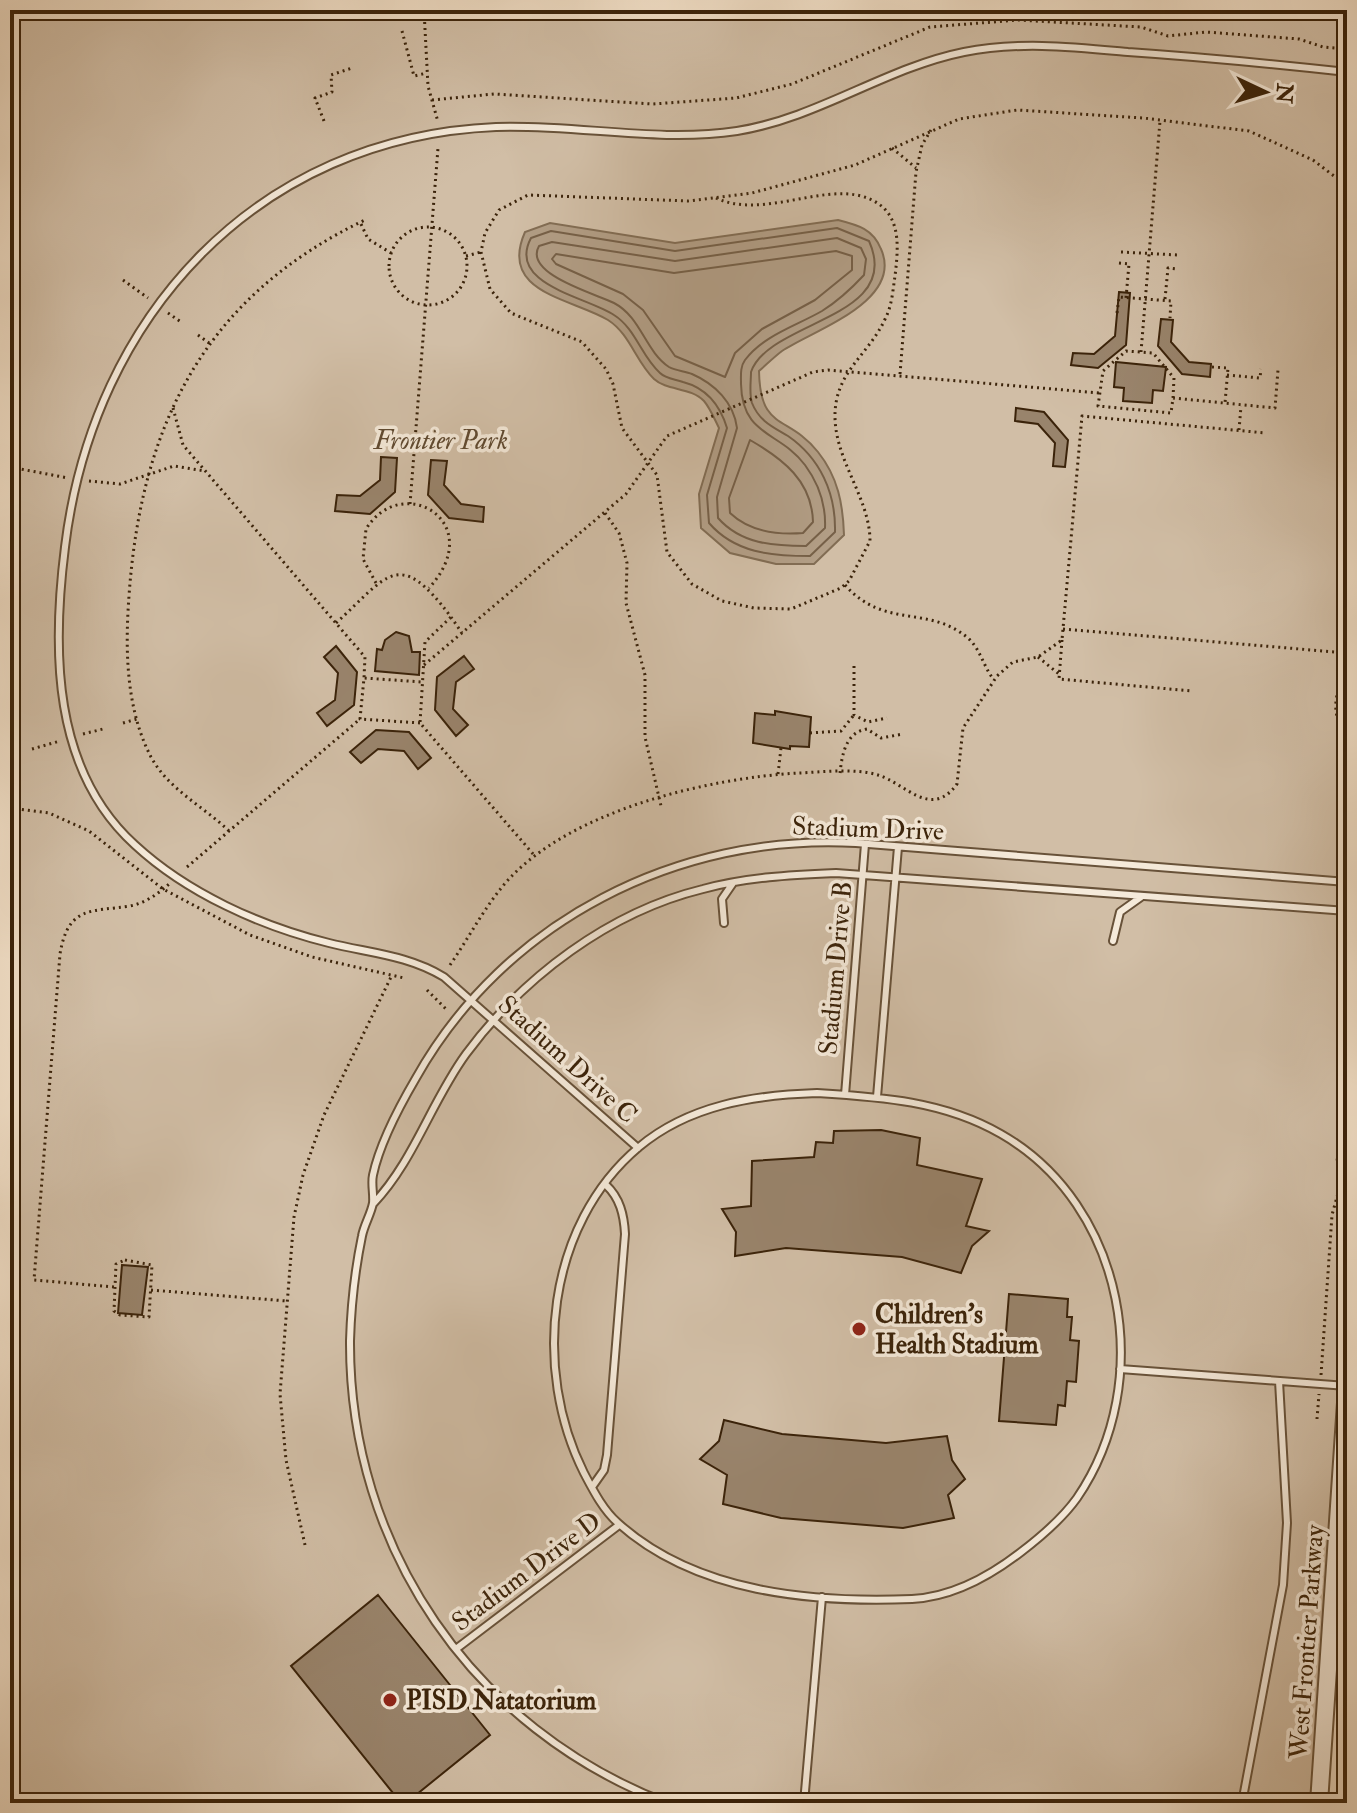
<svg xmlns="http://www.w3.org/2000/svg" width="1357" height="1813" font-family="'IM FELL Double Pica',serif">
<rect width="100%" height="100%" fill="#f0dec6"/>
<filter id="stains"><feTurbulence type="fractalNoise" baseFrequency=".0025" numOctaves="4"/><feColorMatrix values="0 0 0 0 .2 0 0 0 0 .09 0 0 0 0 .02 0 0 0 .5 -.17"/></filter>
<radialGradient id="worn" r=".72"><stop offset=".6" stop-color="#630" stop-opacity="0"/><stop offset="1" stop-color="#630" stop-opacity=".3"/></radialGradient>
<path fill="#d1bea6" stroke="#867058" stroke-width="2" d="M 10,10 L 1347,10 L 1347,1379 L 1316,1803 L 10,1803 Z"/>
<path fill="#b29e86" stroke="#826d54" stroke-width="2" d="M 838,220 C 858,225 873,229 881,249 C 904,301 814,330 782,351 C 774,357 766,365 759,371 C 760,432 788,414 818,452 C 838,477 843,504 844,535 L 814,564 L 776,564 L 730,553 L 701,528 L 699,494 L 719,428 C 715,420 710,408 704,401 C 691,387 667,391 654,379 C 636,362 630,334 608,320 C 571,298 498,293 525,232 L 550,223 L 675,243 Z"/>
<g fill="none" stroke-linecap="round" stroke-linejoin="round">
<path stroke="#766048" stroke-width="2" d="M 837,228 L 869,241 C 904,319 769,320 751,372 C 751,381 749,394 752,403 C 759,421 773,427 788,436 C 820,458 836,493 835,532 L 810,556 C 771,556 735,553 709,523 L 707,495 L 727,428 C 720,405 706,388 683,382 C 675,379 666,379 660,373 C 641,356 636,329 614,315 C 588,297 506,285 531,238 L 551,231 L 675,251 Z
M 837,238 L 861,248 L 866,259 L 864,275 C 851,289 838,301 822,311 C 796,326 764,335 745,360 C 740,367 741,375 741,384 C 742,437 780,431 805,465 C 819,484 826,505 825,528 L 806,546 C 773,546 741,544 718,518 L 717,497 L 737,428 C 734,403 715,384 692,374 C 685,371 676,371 669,367 C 645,351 641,317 614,303 C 596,294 523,274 539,246 L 552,242 L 675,261 Z
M 836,251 L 852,256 L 852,270 L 815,300 L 762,329 L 735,353 L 725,377 L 675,356 L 643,310 L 623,294 L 556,264 L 552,259 L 556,254 L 674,273 Z
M 750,440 C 783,459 812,481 813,522 L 803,533 C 777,535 750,532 730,513 L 729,498 Z"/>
</g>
<path fill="#99846c" stroke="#3b230a" stroke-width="2" d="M 1119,292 L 1130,293 L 1126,345 L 1098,368 L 1071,365 L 1073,353 L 1094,354 L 1115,336 Z
M 1161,319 L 1173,320 L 1171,342 L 1189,362 L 1211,364 L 1210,377 L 1182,374 L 1158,346 Z
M 1116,362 L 1166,367 L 1163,391 L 1153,390 L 1152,403 L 1123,401 L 1124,388 L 1114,387 Z
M 1016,408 L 1044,412 L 1068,440 L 1065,467 L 1053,466 L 1055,443 L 1038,424 L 1015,421 Z
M 381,457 L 397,458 L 395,492 L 370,514 L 335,511 L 337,495 L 360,496 L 380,480 Z
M 431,460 L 447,461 L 444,485 L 461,504 L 484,507 L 483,522 L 449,518 L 428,495 Z
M 396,632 L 409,636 L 412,652 L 420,652 L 419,675 L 375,671 L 377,649 L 382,650 L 385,640 Z
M 336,646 L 357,672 L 354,705 L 327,726 L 317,713 L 335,700 L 338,673 L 324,657 Z
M 464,656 L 474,669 L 456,682 L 453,709 L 468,725 L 456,736 L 435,710 L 437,677 Z
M 775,711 L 811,717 L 809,747 L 790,746 L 790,749 L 753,743 L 755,713 L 775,715 Z
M 376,730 L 409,732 L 431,758 L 418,769 L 404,751 L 378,749 L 361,763 L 350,752 Z
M 881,1130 L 920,1138 L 917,1165 L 982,1179 L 966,1226 L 989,1231 L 972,1246 L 961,1273 L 902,1257 L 786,1248 L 735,1256 L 736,1232 L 722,1209 L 751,1206 L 752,1161 L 814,1157 L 816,1142 L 833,1143 L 834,1131 Z
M 122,1265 L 148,1267 L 142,1315 L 118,1313 Z
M 1009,1294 L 1068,1299 L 1067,1317 L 1072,1317 L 1070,1340 L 1079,1341 L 1076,1382 L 1067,1381 L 1065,1406 L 1058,1405 L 1056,1425 L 999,1421 Z
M 724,1420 L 782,1434 L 886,1443 L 947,1436 L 952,1460 L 965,1479 L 948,1495 L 954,1518 L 903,1528 L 781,1518 L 723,1504 L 727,1475 L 700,1459 L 719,1441 Z
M 378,1595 L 490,1735 L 406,1803 L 401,1803 L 291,1666 Z"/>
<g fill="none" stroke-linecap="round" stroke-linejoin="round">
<g stroke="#685239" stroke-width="10">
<path id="service" d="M 724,923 L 722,899 L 733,883
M 1113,941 L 1120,912 L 1141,897
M 817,1093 C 881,1097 944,1101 1001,1134 C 1125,1205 1157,1381 1077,1498 C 1062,1519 1042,1536 1021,1552 C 990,1576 953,1597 912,1599 C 812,1603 696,1593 618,1523 C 603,1510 593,1490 584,1473 C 532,1370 546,1225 639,1147 C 689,1105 754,1095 817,1093 Z
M 845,1095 L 865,844
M 877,1097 L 898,847
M 638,1148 L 444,977 C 408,955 369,953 329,943 C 260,926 187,893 135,845 C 52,770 52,649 65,547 C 93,316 257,137 496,127 C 577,124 657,143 737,131 C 818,118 885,68 964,52 C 1019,41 1074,47 1128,52 C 1201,57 1274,64 1347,72
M 373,1204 C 414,1161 431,1102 466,1054 C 523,977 609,912 703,889 C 747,877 791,875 836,873 L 1347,911
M 1120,1369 L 1347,1386
M 592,1487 L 604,1470 L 607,1455 L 625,1234 C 624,1215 620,1198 606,1185
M 456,1649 L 619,1525
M 667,1803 C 473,1729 349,1548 350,1341 C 351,1306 355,1270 362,1236 C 364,1225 371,1214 373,1203 C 374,1194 371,1184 373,1175 C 380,1142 399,1107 416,1078 C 504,921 678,833 856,843 L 1347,882
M 804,1803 L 822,1597
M 1242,1803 L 1283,1585 L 1287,1523 L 1279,1381"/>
</g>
<g stroke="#685239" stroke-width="20">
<path id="tertiary" d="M 1319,1803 L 1347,1388"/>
</g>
<path stroke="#3b230a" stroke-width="3" stroke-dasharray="2 4" stroke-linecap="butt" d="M 424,10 L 428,86 L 438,122
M 402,31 L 414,76 L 427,73
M 432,100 L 494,94 L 653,104 L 736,98 L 792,84 L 930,27 L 1018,20 L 1141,27 L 1168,36 L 1206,32 L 1299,39 L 1323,47 L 1347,49
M 324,121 L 315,98 L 332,92 L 331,75 L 352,68
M 892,148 L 916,168
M 716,198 C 761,219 818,185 861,196 C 902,207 899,243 895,276 C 893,289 892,305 886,317 C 869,356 834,371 835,418 C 836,462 870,499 870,541 L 849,581 L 841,588 L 791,609 L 754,608 L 722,601 L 692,584 L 667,552 L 657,475 L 622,428 L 613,384 L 606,369 L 582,342 L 511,313 L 490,289 L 481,252 L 485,233 L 499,210 L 528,195 L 688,201 L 752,193 L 855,165 L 959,119 L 1017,110 L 1143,118 L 1249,131 L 1313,160 L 1347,186
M 361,224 L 368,239 L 391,253
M389 266a39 39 0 1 1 78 0a39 39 0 1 1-78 0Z
M 1121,252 L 1178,255
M 466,256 L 481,252
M 1119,263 L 1129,264 L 1126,298
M 123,280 L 148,298
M 1165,299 L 1168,268 L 1176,269
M 168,313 L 181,322
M 1117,313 L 1119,297 L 1171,301 L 1170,318
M 198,335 L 209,343
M 1141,352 L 1160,121
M 1212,367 L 1228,368 L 1225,403
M 900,374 L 916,172 L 922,145 L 931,130
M 1227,375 L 1260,378 L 1261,369
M 1173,398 L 1174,378 L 1153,353 L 1126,351 L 1103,371 L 1098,406 L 1171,413 L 1173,398 L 1275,408 L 1278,370
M 173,408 L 183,445 L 365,657 L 364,678
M 1239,430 L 1241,406
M 10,467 L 68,478
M 89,481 L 120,484 L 174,466 L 205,471
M 410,504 L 438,148
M 605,513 L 619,533 L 627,563 L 626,603 L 645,675 L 645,737 L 661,806
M 376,583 L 363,559 L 366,529 C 402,471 489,522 429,588
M 845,585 C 885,630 927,604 968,638 C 981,650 983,666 994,680
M 451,617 L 462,633
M 336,623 C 388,576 398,546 451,617 L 425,642 L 420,723 L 534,855
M 1063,629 L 1347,653
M 1062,640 L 1059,679 L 1192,691
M 1038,657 L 1059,674
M 424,665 L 626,494 L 667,436 L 813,372 L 828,370 L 1100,393
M 854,666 L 854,715 L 868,722 L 887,718
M 1347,674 C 1332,696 1332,716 1347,738
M 123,723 L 137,719
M 420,723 L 360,719 L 364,678 L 422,682
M 810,733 L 841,731 L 854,715
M 83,734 L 103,729
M 32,749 L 60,741
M 840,773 C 842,754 846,732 867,729 L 881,738 L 903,734
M 778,774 L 781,748
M 10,808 L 49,813 L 89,831 L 163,889 L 250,935 L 312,957 L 404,978
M 229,831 C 203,806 169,790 151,757 C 126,709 125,650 129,596 C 141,423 206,295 367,219
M 187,867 L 360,719
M 450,965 C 470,936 485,906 508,880 C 572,810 708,778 799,773 C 822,772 855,768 878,775 C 905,783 931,820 957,784 L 963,728 L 997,676 L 1013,662 L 1038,657 L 1062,640 L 1082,416 L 1266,433
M 427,990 L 447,1010
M 1347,1048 L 1347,1086
M 125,1260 L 152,1265 L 149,1317 L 120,1315 L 114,1311 L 116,1264 Z
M 114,1287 L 34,1280 L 60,954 C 68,905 92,912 130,906 C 145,903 158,894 169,884
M 151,1290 L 287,1301
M 1321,1375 L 1332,1215 L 1340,1186 L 1337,1157 L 1347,1115
M 1317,1419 L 1319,1394
M 305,1545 L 286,1460 L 280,1394 L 294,1217 L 303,1175 L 324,1115 L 392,975"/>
<use href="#service" stroke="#f5eada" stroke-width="6"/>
<use href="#tertiary" stroke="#f5eada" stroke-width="16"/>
</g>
<g fill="#8f2418" stroke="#f5eada" stroke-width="3">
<circle cx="859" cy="1329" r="8"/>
<circle cx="390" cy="1700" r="8"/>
</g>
<g text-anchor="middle" stroke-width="7" stroke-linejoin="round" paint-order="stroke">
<g font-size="26" font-style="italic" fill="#604a31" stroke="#f5eada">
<text x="441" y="449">Frontier Park</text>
</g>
<g font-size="26" fill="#3b230a" stroke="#f5eada">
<text transform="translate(868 828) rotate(2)" y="9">Stadium Drive</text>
<text transform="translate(835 968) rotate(-85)" y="9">Stadium Drive B</text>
<text transform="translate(568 1059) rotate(42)" y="9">Stadium Drive C</text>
<text transform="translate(526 1571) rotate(-37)" y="9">Stadium Drive D</text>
<text transform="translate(1306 1642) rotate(-86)" y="9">West Frontier Parkway</text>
</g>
<g font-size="26" font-weight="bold" fill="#3b230a" stroke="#f5eada" text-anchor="start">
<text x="875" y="1323">Children's<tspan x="875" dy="30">Health Stadium</tspan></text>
<text x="406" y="1709">PISD Natatorium</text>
</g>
</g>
<rect width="1357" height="1813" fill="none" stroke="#f0dec6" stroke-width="40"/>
<rect x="12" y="12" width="1333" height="1789" fill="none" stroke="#3b230a" stroke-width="4"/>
<rect x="20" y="20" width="1317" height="1773" fill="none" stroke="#3b230a" stroke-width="2"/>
<g transform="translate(1265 92) rotate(94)" stroke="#f5eada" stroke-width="6" paint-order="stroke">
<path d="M0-6L14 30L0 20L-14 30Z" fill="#3b230a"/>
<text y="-12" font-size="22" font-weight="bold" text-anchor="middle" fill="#3b230a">N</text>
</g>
<rect width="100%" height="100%" filter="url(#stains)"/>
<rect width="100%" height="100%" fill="url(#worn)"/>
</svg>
